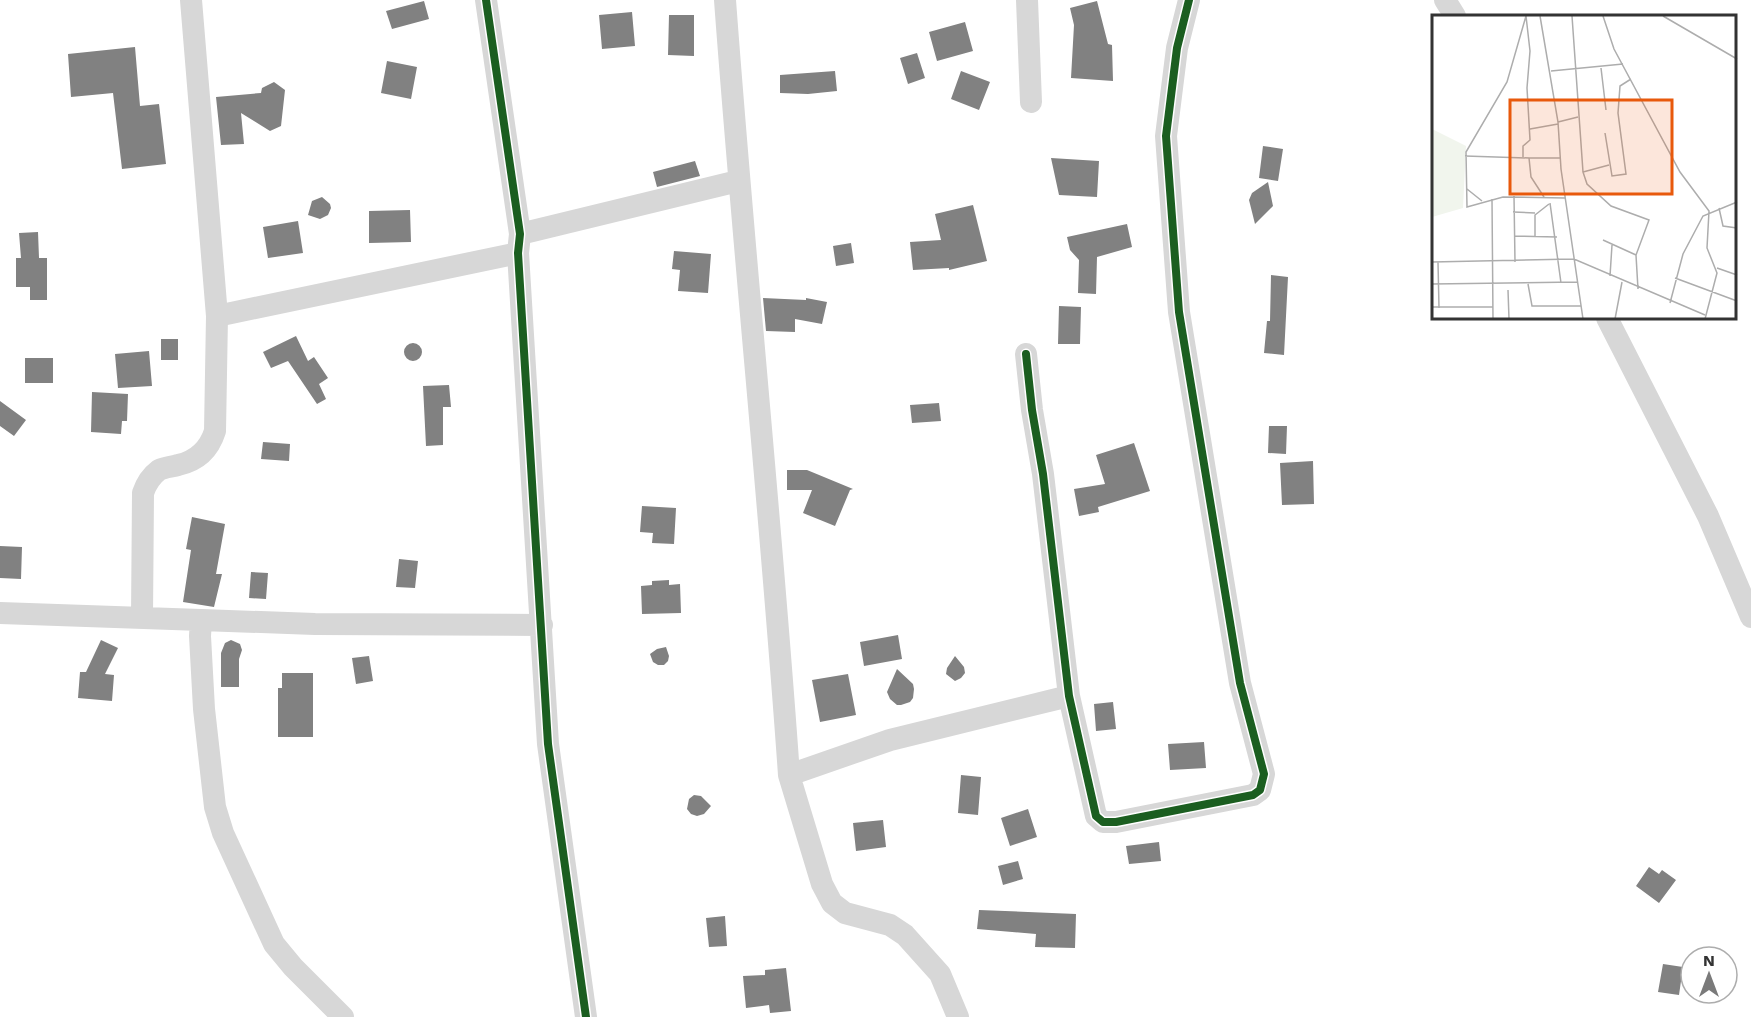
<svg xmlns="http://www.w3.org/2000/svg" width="1751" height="1017" font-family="'Work Sans',sans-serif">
<rect width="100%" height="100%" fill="#fff"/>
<path fill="#818181" d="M 424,1 L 429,19 L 392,29 L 386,11 Z
M 1097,1 L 1108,44 L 1112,45 L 1113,81 L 1071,78 L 1074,25 L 1070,8 Z
M 632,12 L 635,46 L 602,49 L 599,15 Z
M 669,15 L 694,15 L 694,56 L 668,55 Z
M 965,22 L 973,51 L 937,61 L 929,32 Z
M 135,47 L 140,106 L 159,104 L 166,164 L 122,169 L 113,93 L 71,97 L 68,54 Z
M 917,53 L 925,78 L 908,84 L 900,58 Z
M 387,61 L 417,67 L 411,99 L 381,93 Z
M 835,71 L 837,91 L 808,94 L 780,93 L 780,75 Z
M 961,71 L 990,82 L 979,110 L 951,99 Z
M 274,82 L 285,90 L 281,126 L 270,131 L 241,113 L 244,144 L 221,145 L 216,97 L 261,93 L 262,88 Z
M 1263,146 L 1283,149 L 1278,181 L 1259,178 Z
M 1051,158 L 1099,161 L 1097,197 L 1059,195 Z
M 695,161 L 700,176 L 657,187 L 653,172 Z
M 1268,182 L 1273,206 L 1255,224 L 1249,200 L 1252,193 Z
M 322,197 L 330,204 L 331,208 L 328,215 L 320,219 L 308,215 L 312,201 Z
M 973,205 L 987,261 L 949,270 L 949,268 L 913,270 L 910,242 L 941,240 L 935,214 Z
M 410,210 L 411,242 L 369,243 L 369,211 Z
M 298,221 L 303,253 L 268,258 L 263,227 Z
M 1127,224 L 1132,247 L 1097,257 L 1096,294 L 1078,293 L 1079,260 L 1070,250 L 1067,237 Z
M 38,232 L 39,258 L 47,258 L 47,300 L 30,300 L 30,287 L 16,287 L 16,258 L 21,258 L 19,233 Z
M 851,243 L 854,263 L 836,266 L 833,246 Z
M 674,251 L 711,254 L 708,293 L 678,291 L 680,270 L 672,269 Z
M 1271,275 L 1288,277 L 1284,355 L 1264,353 L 1267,321 L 1270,321 Z
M 763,298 L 806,300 L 806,298 L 827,302 L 822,324 L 795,319 L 795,332 L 766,331 Z
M 1059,306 L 1081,307 L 1080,344 L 1058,344 Z
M 296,336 L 308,361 L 314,357 L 328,378 L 319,384 L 326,399 L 317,404 L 288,361 L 271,368 L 263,352 Z
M 161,339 L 178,339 L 178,360 L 161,360 Z
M404 352a9 9 0 1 1 18 0a9 9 0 1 1-18 0Z
M 149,351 L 152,386 L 118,388 L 115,354 Z
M 25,358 L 53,358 L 53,383 L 25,383 Z
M 449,385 L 451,407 L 443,407 L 443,445 L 426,446 L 423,386 Z
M 92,392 L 128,394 L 127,421 L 122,421 L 121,434 L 91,432 Z
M 0,401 L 26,420 L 14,436 L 0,426 Z
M 939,403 L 941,421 L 912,423 L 910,405 Z
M 1269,426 L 1287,426 L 1286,454 L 1268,453 Z
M 263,442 L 290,444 L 289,461 L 261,459 Z
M 1134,443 L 1150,491 L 1098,507 L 1099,512 L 1079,516 L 1074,489 L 1105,484 L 1096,455 Z
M 1313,461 L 1314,504 L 1282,505 L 1280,463 Z
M 787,470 L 807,470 L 853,489 L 850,490 L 835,526 L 803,513 L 812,490 L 787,490 Z
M 642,506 L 676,508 L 674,544 L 652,543 L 653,533 L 640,532 Z
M 192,517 L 225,524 L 216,574 L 222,574 L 214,607 L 183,602 L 191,550 L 186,549 Z
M 0,546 L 22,547 L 21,579 L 0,578 Z
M 399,559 L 418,561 L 415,588 L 396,587 Z
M 251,572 L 268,573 L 266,599 L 249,598 Z
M 669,580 L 669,585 L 680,584 L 681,613 L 642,614 L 641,586 L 652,585 L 652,581 Z
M 898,635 L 902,659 L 864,666 L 860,642 Z
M 101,640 L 118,648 L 105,674 L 114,675 L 112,701 L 78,698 L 80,672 L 86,672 Z
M 231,640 L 240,644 L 242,650 L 239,659 L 239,687 L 221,687 L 221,653 L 225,643 Z
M 666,647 L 669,656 L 668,661 L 664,665 L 658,665 L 653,662 L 650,654 L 657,649 Z
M 369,656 L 373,681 L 356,684 L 352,658 Z
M 955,656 L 964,667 L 965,673 L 961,678 L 955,681 L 946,674 L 947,668 Z
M 897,669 L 913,684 L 914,689 L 913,698 L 910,702 L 901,705 L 897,705 L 890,699 L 887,692 Z
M 282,673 L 313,673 L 313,737 L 278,737 L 278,688 L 282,688 Z
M 848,674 L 856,715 L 820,722 L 812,680 Z
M 1113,702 L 1116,729 L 1096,731 L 1094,704 Z
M 1204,742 L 1206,768 L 1170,770 L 1168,744 Z
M 961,775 L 981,777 L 978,815 L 958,813 Z
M 694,795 L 701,796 L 711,806 L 704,814 L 697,816 L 691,814 L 687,809 L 689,799 Z
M 1028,809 L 1037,837 L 1010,846 L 1001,818 Z
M 883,820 L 886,847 L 856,851 L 853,823 Z
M 1159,842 L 1161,861 L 1129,864 L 1126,846 Z
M 1018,861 L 1023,879 L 1003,885 L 998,866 Z
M 1649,867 L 1659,874 L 1662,870 L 1676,880 L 1659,903 L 1636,886 Z
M 979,910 L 1076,914 L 1075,948 L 1035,947 L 1036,934 L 977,929 Z
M 725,916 L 727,946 L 709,947 L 706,918 Z
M 1663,964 L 1683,967 L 1679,995 L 1658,992 Z
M 786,968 L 791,1011 L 770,1013 L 769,1005 L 746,1008 L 743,976 L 765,975 L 765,970 Z"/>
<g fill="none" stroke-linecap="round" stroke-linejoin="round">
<path stroke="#d7d7d7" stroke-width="22" d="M 486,0 L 520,234 L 518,253 L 548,744 L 586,1017
M 725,0 C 744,258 771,516 789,775
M 1027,0 L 1031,102
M 1445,0 L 1455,16
M 520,234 L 738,181
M 217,316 L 518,253
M 1607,318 L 1708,516 L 1751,617
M 1026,354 L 1032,410 L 1043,474 L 1069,696 L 1096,816 L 1103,822 L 1116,822 L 1253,795 L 1260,790 L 1264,774 L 1240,683 L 1179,312 L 1166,136 L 1177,48 L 1189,0
M 0,613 L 201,620 L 200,636 L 204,709 L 215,807 L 223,833 L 274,944 L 293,967 L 343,1017
M 142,617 L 143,493 C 146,484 151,476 159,470 C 165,467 172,467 178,465 C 197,461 209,450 215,431 L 217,316 L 191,0
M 201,620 L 315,624 L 542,625
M 958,1017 L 940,974 L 905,935 L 890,925 L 845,913 L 832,903 L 822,884 L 789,775 L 890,740 L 1069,696"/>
<g stroke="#fff" stroke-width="11">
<path id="cycleway" d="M 486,0 L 520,234 L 518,253 L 548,744 L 586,1017
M 1026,354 L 1032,410 L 1043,474 L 1069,696 L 1096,816 L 1103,822 L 1116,822 L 1253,795 L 1260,790 L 1264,774 L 1240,683 L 1179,312 L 1166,136 L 1177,48 L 1189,0"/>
</g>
<use href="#cycleway" stroke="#1b5e20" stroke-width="8"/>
</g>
<g transform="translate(1432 15)">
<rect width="304" height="304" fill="#fff"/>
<path d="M 0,114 L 34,131 L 31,193 L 0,202 Z" fill="#f1f5ed"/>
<path fill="none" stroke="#adadad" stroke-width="1.5" d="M 94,1 L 75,67 L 34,137 L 35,192 L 71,182 L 133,183M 108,1 L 126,107 L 129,154 L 151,304M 140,1 L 151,157M 171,1 L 182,34 L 248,157 L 277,196 L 275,233 L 285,258 L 273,304M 231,1 L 305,44M 169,53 L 174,95M 119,56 L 191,49M 126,107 L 146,102M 98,114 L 126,109M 173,118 L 180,161 L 194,159 L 186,98 L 188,71 L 199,64M 33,141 L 97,143 L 99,162 L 112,182M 91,142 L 91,131 L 98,125 L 95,73 L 98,36 L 94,1M 97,143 L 128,143M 177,150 L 151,157 L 155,169 L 179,191 L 217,205 L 204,240 L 206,274M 35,174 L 50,186M 82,181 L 83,247M 60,184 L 61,304M 118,188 L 129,268M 287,193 L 291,211 L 305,213M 81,197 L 103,198M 82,221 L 125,222M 103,222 L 103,200 L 117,189M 171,225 L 204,240M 0,247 L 142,244 L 273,300M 6,247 L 7,293M 285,253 L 305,260M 178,261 L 180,230M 243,263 L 305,286M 0,269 L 145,267M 96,269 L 100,291 L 149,291M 76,275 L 77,304M 238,288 L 251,239 L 271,201 L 305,187M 0,292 L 61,292M 183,304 L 190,267"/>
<path fill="#e8590c" fill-opacity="0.15" stroke="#e8590c" stroke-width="3" d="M 78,85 L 240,85 L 240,179 L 78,179 Z"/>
<rect width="304" height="304" fill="none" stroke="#333" stroke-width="3"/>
</g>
<g transform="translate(1709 975)"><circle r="28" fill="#ffffff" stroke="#adadad" stroke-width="1.5"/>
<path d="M0-4.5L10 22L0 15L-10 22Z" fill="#7a7a7a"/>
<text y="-9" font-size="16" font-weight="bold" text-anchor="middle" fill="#333333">N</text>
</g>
</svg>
